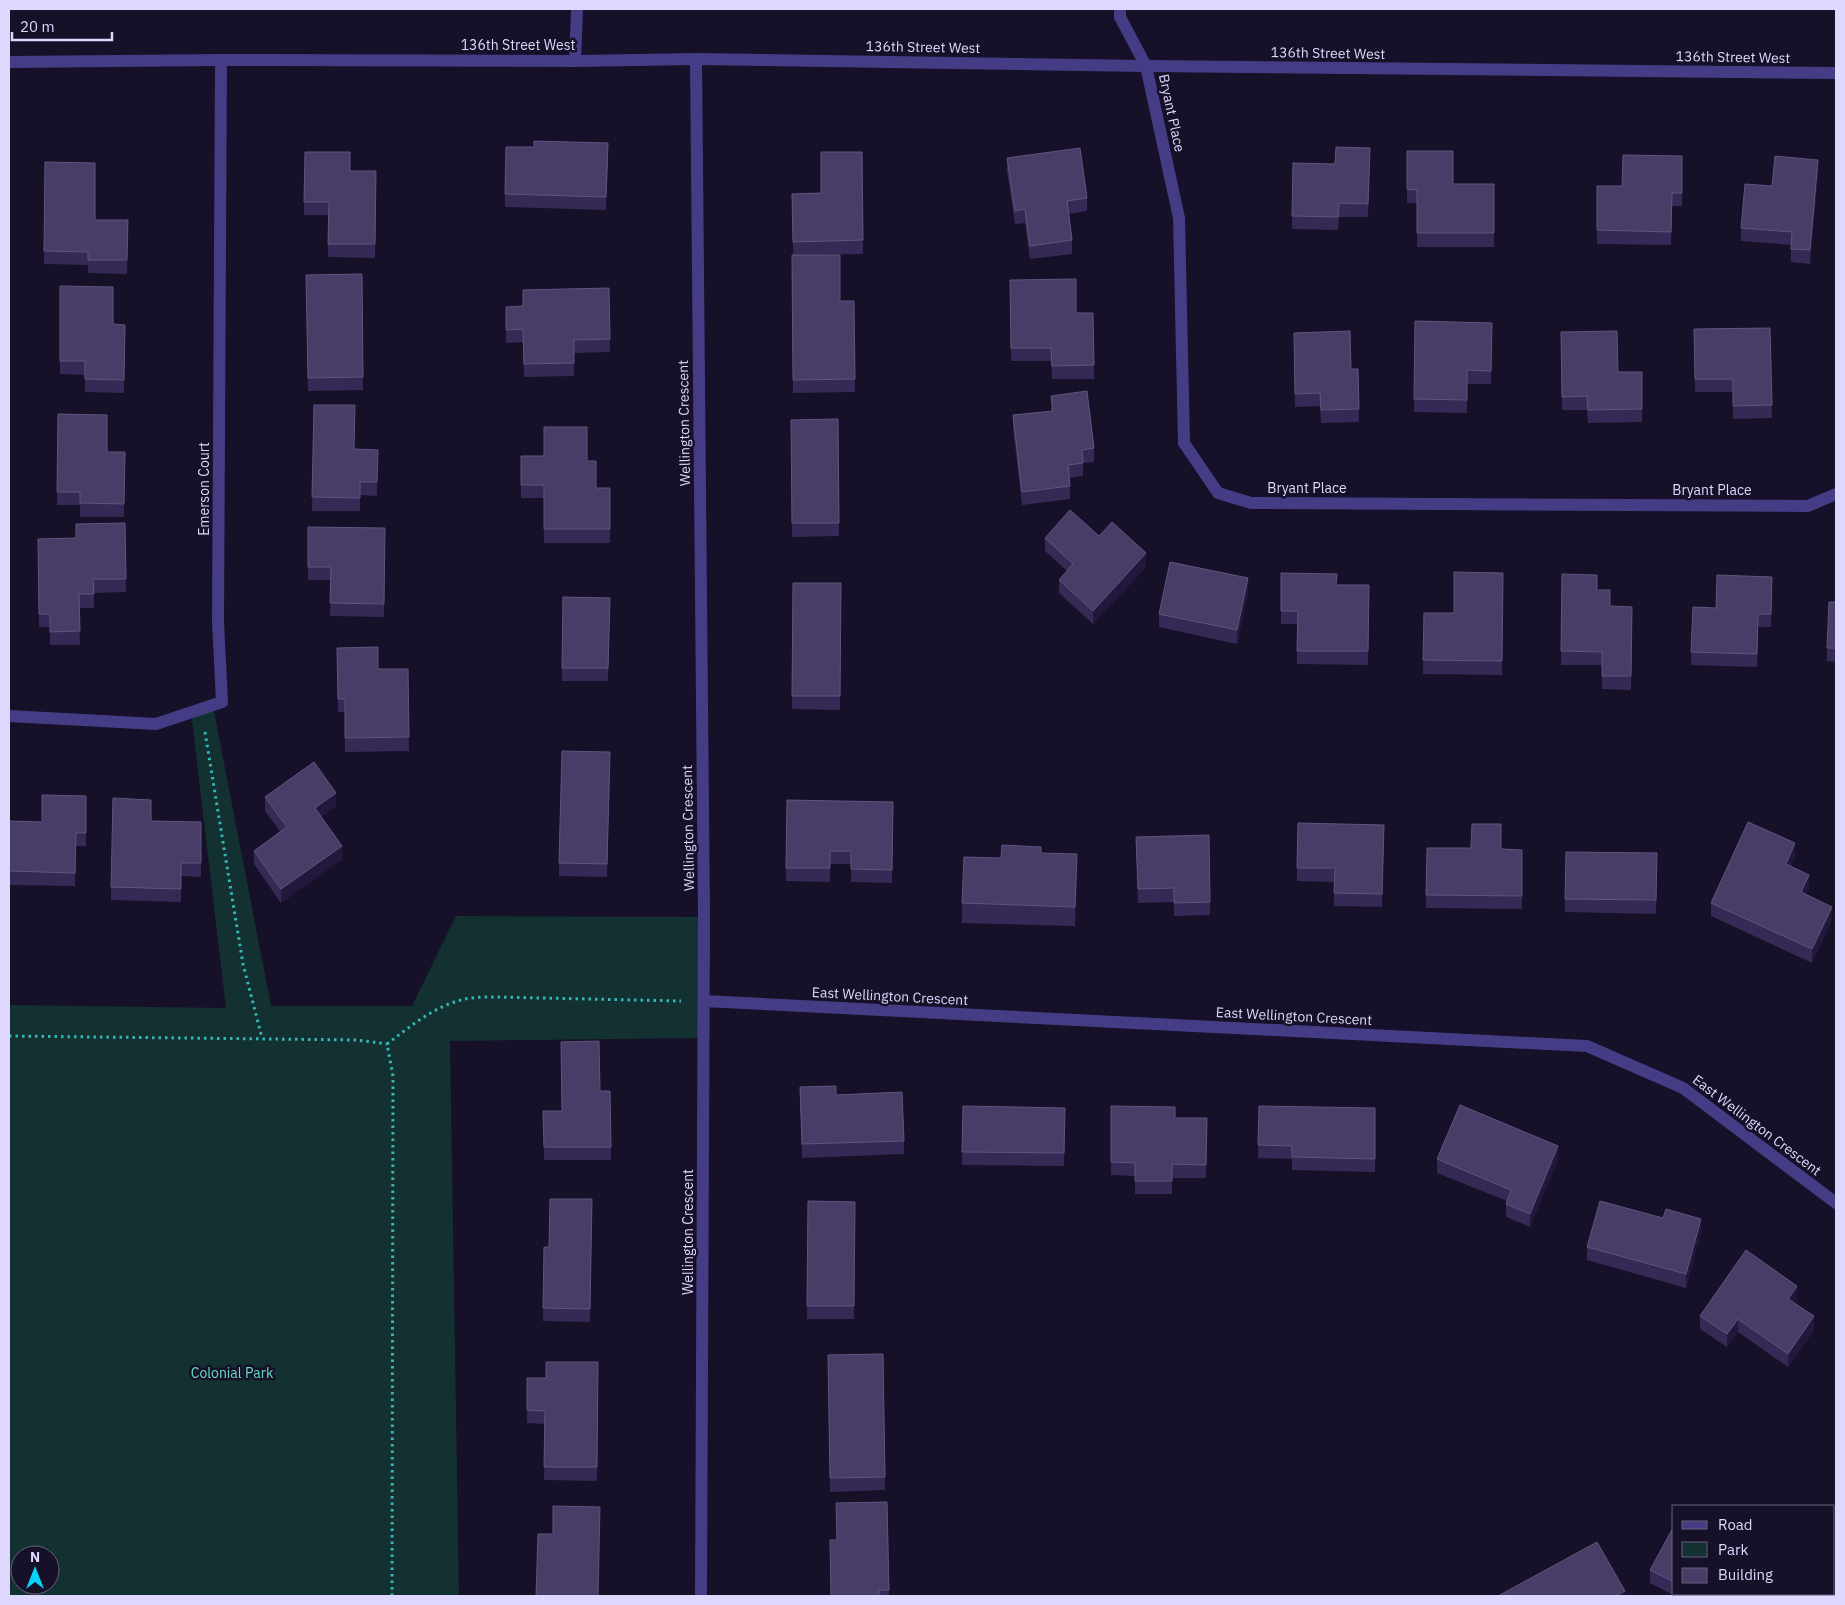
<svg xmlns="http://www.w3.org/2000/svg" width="1845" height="1605" font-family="'IBM Plex Sans',sans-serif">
<rect width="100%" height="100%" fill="#161028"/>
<path fill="#143131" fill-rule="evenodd" d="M 213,706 L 271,1006 L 412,1006 L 456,916 L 704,917 L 704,1038 L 450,1041 L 459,1596 L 9,1596 L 9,1005 L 226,1008 L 191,712 ZM 20,1555 L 50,1555 L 50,1585 L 20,1585 Z"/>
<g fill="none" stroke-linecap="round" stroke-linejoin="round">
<path stroke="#33b7b7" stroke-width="3" stroke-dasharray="2.5 4" stroke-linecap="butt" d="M 205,732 L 243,964 L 262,1038
M 9,1036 L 357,1040 L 387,1044
M 392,1596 L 393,1076 L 387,1044 C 411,1026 434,1006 465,999 C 474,997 486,997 496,997 L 681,1001"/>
<path stroke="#443d85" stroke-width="12" d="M 1120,9 L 1120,17 L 1146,66 L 1179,218 L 1184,443 L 1218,493 L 1251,503 L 1808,506 L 1836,494
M 696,59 L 704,917 L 701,1596
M 575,61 L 577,9
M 9,716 L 156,724 L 222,702 L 218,622 L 221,60
M 704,1001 L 1587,1046 L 1683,1088 L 1836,1203"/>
<path stroke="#443d85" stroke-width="12" d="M 9,62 L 221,60 L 575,61 L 696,59 L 1146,66 L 1836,73"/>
</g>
<path fill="#352a55" d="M 1407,151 L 1453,184 L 1494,184 L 1494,247 L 1417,247 L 1417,203 L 1407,203 Z
M 305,152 L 350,171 L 376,171 L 375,258 L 328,257 L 328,215 L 304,215 Z
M 862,152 L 863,254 L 793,255 L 792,194 L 821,193 Z
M 1682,156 L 1682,206 L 1672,206 L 1671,245 L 1597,244 L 1597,186 L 1622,186 Z
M 608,157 L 606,210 L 505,207 L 505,194 Z
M 1007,158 L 1087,198 L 1087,211 L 1069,214 L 1072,240 L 1072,254 L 1030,259 L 1025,223 L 1015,224 L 1007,171 Z
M 1370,161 L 1368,217 L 1339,217 L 1338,230 L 1292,229 L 1292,216 L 1335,164 Z
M 45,162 L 95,220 L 128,220 L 127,274 L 88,273 L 88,265 L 44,264 Z
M 1818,173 L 1810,264 L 1791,262 L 1791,245 L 1741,241 L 1741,228 L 1772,186 Z
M 792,255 L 840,301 L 854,301 L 855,392 L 793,393 Z
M 362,274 L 363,390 L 308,391 L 306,275 Z
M 1010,280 L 1076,313 L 1093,313 L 1094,379 L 1052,379 L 1051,361 L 1011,361 Z
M 60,286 L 113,324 L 125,325 L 124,393 L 85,392 L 85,375 L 60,374 Z
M 609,288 L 610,352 L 574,353 L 574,376 L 524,377 L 523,342 L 506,343 L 506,307 L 523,306 Z
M 1415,321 L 1492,323 L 1491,384 L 1467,384 L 1467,413 L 1414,412 Z
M 1770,328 L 1772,418 L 1733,419 L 1733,392 L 1695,392 L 1694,329 Z
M 1561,332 L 1618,372 L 1642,372 L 1642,422 L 1588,423 L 1587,410 L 1562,410 Z
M 1294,333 L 1351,369 L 1358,369 L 1359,422 L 1321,423 L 1320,406 L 1295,407 Z
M 1051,396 L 1094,448 L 1094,462 L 1083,463 L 1083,476 L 1069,478 L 1070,486 L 1070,499 L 1022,505 L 1013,428 L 1013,415 L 1051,411 Z
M 314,405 L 354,449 L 378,450 L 377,496 L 360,495 L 360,511 L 312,511 Z
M 58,414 L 107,452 L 125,452 L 124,517 L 80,517 L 80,505 L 57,505 Z
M 838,419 L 839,536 L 792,537 L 791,420 Z
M 521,456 L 587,461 L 596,488 L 610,488 L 610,543 L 544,543 L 544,498 L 521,498 Z
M 125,523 L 126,592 L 94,593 L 94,608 L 79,608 L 80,645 L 50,645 L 50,627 L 39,627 L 38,539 L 76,538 L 76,524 Z
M 308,527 L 385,528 L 384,617 L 330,616 L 331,580 L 308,580 Z
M 1099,536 L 1146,567 L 1093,624 L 1059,593 L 1059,580 L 1067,571 L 1045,551 L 1045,538 Z
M 1281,573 L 1337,585 L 1369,585 L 1368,665 L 1297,664 L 1297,624 L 1281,624 Z
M 1503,573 L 1502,675 L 1423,674 L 1424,613 L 1454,613 Z
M 1562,574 L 1597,590 L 1610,606 L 1632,607 L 1631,690 L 1602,689 L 1602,665 L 1561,665 Z
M 793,583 L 841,583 L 840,710 L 792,709 Z
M 1772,590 L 1771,627 L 1758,627 L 1757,667 L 1691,665 L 1691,652 L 1716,608 Z
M 1248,591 L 1237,644 L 1159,627 L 1159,614 Z
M 563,597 L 610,598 L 608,681 L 562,681 Z
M 1836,602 L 1836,662 L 1827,661 L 1827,648 Z
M 337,648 L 378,669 L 408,669 L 409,751 L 345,752 L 345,712 L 338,712 Z
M 610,766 L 607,877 L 559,876 L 559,863 Z
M 86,796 L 86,846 L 76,846 L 75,886 L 9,885 L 9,821 L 42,822 Z
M 265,797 L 336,806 L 321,817 L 342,859 L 281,903 L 254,864 L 254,851 L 280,831 L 265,811 Z
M 787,800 L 893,802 L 892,883 L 851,882 L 851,864 L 830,864 L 830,882 L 786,881 Z
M 151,821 L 201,822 L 201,877 L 181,876 L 181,902 L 111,900 L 111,887 Z
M 1136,837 L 1210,902 L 1210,915 L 1174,916 L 1174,902 L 1138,903 Z
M 1384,838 L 1382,907 L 1334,906 L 1334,882 L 1297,881 L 1297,868 Z
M 1427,848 L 1522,850 L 1522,909 L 1426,908 Z
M 1041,853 L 1077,874 L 1075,926 L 962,923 L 962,903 L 1001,858 Z
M 1795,857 L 1791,867 L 1809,888 L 1806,894 L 1832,920 L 1812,963 L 1711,916 L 1711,903 Z
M 1657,867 L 1656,914 L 1565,912 L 1565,899 Z
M 800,1087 L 836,1095 L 904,1141 L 904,1154 L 802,1158 Z
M 600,1091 L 610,1091 L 611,1160 L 544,1160 L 543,1111 L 562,1111 Z
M 963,1106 L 1065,1108 L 1064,1166 L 962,1165 Z
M 1111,1106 L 1175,1118 L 1207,1118 L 1206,1178 L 1172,1178 L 1172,1194 L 1135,1194 L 1135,1176 L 1111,1175 Z
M 1259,1106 L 1375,1108 L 1375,1172 L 1292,1170 L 1292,1159 L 1258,1158 Z
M 1437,1159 L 1558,1159 L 1530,1227 L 1506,1217 L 1506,1204 L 1507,1201 L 1437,1173 Z
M 592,1199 L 590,1322 L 543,1321 L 544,1247 L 549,1247 Z
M 808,1201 L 855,1202 L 854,1319 L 807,1319 Z
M 1701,1232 L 1686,1288 L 1587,1260 L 1587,1247 Z
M 1797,1300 L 1795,1303 L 1814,1330 L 1788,1367 L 1738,1332 L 1727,1347 L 1700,1329 L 1700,1316 Z
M 883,1354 L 885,1490 L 830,1492 L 828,1355 Z
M 598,1362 L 597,1481 L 544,1480 L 545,1424 L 527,1423 L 527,1378 L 546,1378 Z
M 887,1502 L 889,1596 L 831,1596 Z
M 1674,1526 L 1674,1594 L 1789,1594 L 1789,1596 L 1675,1596 L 1650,1583 L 1650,1570 Z"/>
<path fill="#21183b" d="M 1818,160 L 1818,173 L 1810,264 L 1810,250 Z
M 1146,553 L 1146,567 L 1093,624 L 1093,611 Z
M 1248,578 L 1248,591 L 1237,644 L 1237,630 Z
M 336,793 L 336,806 L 315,822 L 315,808 Z
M 1795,843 L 1795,857 L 1786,878 L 1786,864 Z
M 342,846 L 342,859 L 281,903 L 281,889 Z
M 1077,854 L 1077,874 L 1075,926 L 1075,907 Z
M 1809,875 L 1809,888 L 1801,905 L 1801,892 Z
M 1832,907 L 1832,920 L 1812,963 L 1812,949 Z
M 1558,1146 L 1558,1159 L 1530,1227 L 1530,1214 Z
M 1701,1219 L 1701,1232 L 1686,1288 L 1686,1274 Z
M 1797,1286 L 1797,1300 L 1788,1312 L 1788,1299 Z
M 1814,1316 L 1814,1330 L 1788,1367 L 1788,1354 Z
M 1738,1319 L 1738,1332 L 1727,1347 L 1727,1334 Z
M 1625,1591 L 1625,1596 L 1615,1596 Z
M 1718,1594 L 1722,1594 L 1722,1596 L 1717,1596 Z
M 1783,1594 L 1789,1594 L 1789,1596 L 1782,1596 Z"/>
<path fill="#473d67" stroke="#5f557f" d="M 534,141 L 608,143 L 606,197 L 505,194 L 506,147 L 534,147 Z
M 1336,147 L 1370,148 L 1368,204 L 1339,203 L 1338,217 L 1292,216 L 1293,163 L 1335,164 Z
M 1080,148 L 1087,198 L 1067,201 L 1072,240 L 1030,246 L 1025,209 L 1015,211 L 1007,158 Z
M 1407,151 L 1453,151 L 1453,184 L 1494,184 L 1494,233 L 1417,233 L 1417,190 L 1407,189 Z
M 305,152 L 350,152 L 350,171 L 376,171 L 375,244 L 328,244 L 329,202 L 304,202 Z
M 821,152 L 862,152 L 863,240 L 793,242 L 792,194 L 821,193 Z
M 1623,155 L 1682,156 L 1682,193 L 1672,193 L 1671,232 L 1597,230 L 1597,186 L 1622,186 Z
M 1775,156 L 1818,160 L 1810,250 L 1791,249 L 1792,232 L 1741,228 L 1745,184 L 1772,186 Z
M 45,162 L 95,163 L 95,220 L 128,220 L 127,260 L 88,260 L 88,252 L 44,251 Z
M 792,255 L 840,255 L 840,301 L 854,301 L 855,379 L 793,380 Z
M 362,274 L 363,377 L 308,378 L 306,275 Z
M 1076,279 L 1076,313 L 1093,313 L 1094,365 L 1052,366 L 1051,348 L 1011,348 L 1010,280 Z
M 60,286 L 113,287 L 113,324 L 125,325 L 124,380 L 85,379 L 85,361 L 60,361 Z
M 609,288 L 610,339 L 574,340 L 574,363 L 524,364 L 523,329 L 506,330 L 506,307 L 523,306 L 523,290 Z
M 1415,321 L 1492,323 L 1491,371 L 1467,370 L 1467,400 L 1414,399 Z
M 1770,328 L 1772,405 L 1733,406 L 1733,379 L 1695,379 L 1694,329 Z
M 1350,331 L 1351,369 L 1358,369 L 1359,409 L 1321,410 L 1320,393 L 1295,394 L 1294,333 Z
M 1617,331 L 1618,372 L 1642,372 L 1642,409 L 1588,410 L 1587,396 L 1562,397 L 1561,332 Z
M 1087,391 L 1094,448 L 1082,450 L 1083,463 L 1068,465 L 1070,486 L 1022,492 L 1013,415 L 1053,411 L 1051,396 Z
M 314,405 L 355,405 L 354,449 L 378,450 L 377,482 L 360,482 L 360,498 L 312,497 Z
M 58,414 L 107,415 L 107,452 L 125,452 L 124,504 L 80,503 L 80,492 L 57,492 Z
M 838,419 L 839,523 L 792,523 L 791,420 Z
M 544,427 L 587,427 L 587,461 L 596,461 L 596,488 L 610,488 L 610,529 L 544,529 L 544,485 L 521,485 L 521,456 L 544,456 Z
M 1070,510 L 1099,536 L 1112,522 L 1146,553 L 1093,611 L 1059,580 L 1073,564 L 1045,538 Z
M 125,523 L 126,579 L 93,579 L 94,594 L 79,594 L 80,631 L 50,632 L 50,614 L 39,614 L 38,539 L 76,538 L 76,524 Z
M 308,527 L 385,528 L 384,604 L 330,603 L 331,567 L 308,567 Z
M 1170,562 L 1248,578 L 1237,630 L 1159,614 Z
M 1454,572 L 1503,573 L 1502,661 L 1423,660 L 1424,613 L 1454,613 Z
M 1281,573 L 1337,574 L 1336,585 L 1369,585 L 1368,651 L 1297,651 L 1298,611 L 1281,611 Z
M 1562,574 L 1597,575 L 1597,590 L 1610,590 L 1610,606 L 1632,607 L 1631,676 L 1602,676 L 1602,652 L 1561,651 Z
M 1717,575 L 1772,577 L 1771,614 L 1758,614 L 1757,654 L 1691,652 L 1693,607 L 1716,608 Z
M 793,583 L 841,583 L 840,696 L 792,696 Z
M 563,597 L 610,598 L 608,668 L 562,668 Z
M 1829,602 L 1836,602 L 1836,648 L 1827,648 Z
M 378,647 L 378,669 L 408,669 L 409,737 L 345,738 L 345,699 L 338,699 L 337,648 Z
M 562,751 L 610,752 L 607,864 L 559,863 Z
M 314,762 L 336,793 L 315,808 L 342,846 L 281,889 L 254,851 L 287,827 L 265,797 Z
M 42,795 L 86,796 L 86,833 L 76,833 L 75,873 L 9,871 L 9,821 L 42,822 Z
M 113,798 L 151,800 L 151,821 L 201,822 L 201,863 L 181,863 L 181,889 L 111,887 Z
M 787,800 L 893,802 L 892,870 L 851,869 L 851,851 L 830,851 L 830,868 L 786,868 Z
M 1748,822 L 1795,843 L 1786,864 L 1809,875 L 1801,892 L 1832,907 L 1812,949 L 1711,903 Z
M 1298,823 L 1384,825 L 1382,894 L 1334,893 L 1335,868 L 1297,868 Z
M 1472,824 L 1501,824 L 1501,849 L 1522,850 L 1522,896 L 1426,895 L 1427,848 L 1471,848 Z
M 1209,835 L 1210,902 L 1174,903 L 1174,888 L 1138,889 L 1136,837 Z
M 1002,845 L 1041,847 L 1041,853 L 1077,854 L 1075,907 L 962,903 L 964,857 L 1001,858 Z
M 1566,852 L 1657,853 L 1656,900 L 1565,899 Z
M 599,1041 L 600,1091 L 610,1091 L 611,1147 L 544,1147 L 543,1111 L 562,1111 L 561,1042 Z
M 836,1086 L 836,1095 L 902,1092 L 904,1141 L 802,1144 L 800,1087 Z
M 1460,1105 L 1558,1146 L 1530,1214 L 1506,1204 L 1511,1190 L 1437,1159 Z
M 963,1106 L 1065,1108 L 1064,1153 L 962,1152 Z
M 1111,1106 L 1175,1107 L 1175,1118 L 1207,1118 L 1206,1165 L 1172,1164 L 1172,1181 L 1135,1181 L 1135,1163 L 1111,1162 Z
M 1259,1106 L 1375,1108 L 1375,1159 L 1292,1157 L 1292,1146 L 1258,1145 Z
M 550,1199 L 592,1199 L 590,1309 L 543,1308 L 544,1247 L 549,1247 Z
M 808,1201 L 855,1202 L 854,1306 L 807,1306 Z
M 1600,1201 L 1663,1218 L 1666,1209 L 1701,1219 L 1686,1274 L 1587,1247 Z
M 1746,1250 L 1797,1286 L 1788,1299 L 1814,1316 L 1788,1354 L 1738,1319 L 1727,1334 L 1700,1316 Z
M 883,1354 L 885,1477 L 830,1478 L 828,1355 Z
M 546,1362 L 598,1362 L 597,1467 L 544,1467 L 545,1411 L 527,1410 L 527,1378 L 546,1378 Z
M 887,1502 L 889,1590 L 879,1590 L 879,1596 L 831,1596 L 830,1540 L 837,1540 L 836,1503 Z
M 553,1506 L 600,1507 L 598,1596 L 536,1596 L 538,1534 L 553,1534 Z
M 1674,1526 L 1674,1582 L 1650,1570 Z
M 1597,1542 L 1625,1591 L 1615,1596 L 1498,1596 Z
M 1696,1594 L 1718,1594 L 1717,1596 L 1700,1596 Z
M 1733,1594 L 1783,1594 L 1782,1596 L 1738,1596 Z"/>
<g text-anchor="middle" stroke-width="5" stroke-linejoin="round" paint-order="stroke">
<g font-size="14" fill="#dfd8fe" stroke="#161028">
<text x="518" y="50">136th Street West</text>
<text transform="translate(923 47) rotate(1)" y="5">136th Street West</text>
<text transform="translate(1328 53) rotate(1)" y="5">136th Street West</text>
<text transform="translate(1733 57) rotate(1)" y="5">136th Street West</text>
<text transform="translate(1172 113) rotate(78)" y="5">Bryant Place</text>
<text transform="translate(684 423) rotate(-91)" y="5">Wellington Crescent</text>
<text x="1307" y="493">Bryant Place</text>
<text transform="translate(204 489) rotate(-90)" y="5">Emerson Court</text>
<text x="1712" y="495">Bryant Place</text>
<text transform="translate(688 828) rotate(-91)" y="5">Wellington Crescent</text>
<text transform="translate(890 996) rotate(3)" y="5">East Wellington Crescent</text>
<text transform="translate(1294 1016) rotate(3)" y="5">East Wellington Crescent</text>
<text transform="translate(1757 1125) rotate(37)" y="5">East Wellington Crescent</text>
<text transform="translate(688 1232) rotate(-90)" y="5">Wellington Crescent</text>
</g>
<g font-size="14" fill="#65ddc7" stroke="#161028">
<text x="232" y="1378">Colonial Park</text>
</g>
</g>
<rect width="1845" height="1605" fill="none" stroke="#dfd8fe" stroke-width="20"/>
<rect x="1672" y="1505" width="162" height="90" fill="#161028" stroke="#66607e"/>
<rect x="1682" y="1521" width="25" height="8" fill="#443d85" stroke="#66607e"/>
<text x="1718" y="1530" font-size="15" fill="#dfd8fe">Road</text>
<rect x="1682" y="1542" width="25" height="15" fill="#143131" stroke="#66607e"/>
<text x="1718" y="1555" font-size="15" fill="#dfd8fe">Park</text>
<rect x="1682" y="1568" width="25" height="15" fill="#473d67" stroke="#66607e"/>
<text x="1718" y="1580" font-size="15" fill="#dfd8fe">Building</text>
<g transform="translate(35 1570)"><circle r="24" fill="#161028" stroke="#66607e"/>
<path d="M0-4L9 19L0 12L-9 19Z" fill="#09d2f9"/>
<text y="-8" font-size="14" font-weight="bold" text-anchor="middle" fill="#dfd8fe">N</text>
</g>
<path d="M12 32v8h100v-8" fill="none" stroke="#dfd8fe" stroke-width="2.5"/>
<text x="20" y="32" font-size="15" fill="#dfd8fe" stroke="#161028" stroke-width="4" paint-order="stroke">20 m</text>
</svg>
